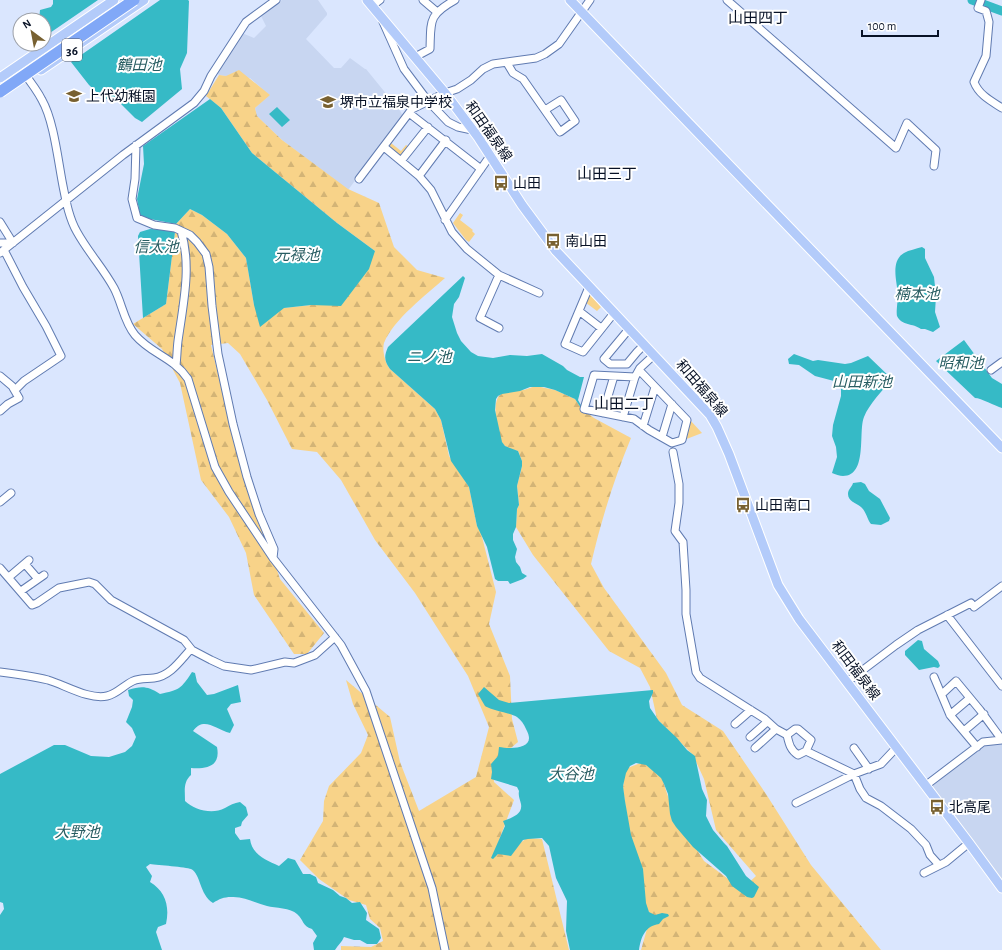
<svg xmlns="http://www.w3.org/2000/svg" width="1002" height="950" font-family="'Alegreya Sans','Noto Sans JP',sans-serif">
<defs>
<pattern id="forest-firs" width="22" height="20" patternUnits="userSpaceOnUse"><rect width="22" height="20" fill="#f8d389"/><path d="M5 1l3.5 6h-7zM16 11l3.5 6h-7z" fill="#d3b476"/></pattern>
</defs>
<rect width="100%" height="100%" fill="#dae6fe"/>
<path fill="#c8d6f1" d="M 282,0 L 318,0 L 327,13 L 327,15 L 306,39 L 334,68 L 341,68 L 350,58 L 365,69 L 366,69 L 401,112 L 403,117 L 348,190 L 282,140 L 257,116 L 255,108 L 269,95 L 250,78 L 226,76 L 219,75 L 217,73 L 242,33 L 254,38 L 266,26 L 260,14 Z
M 1002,743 L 1002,880 L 931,787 L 932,783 L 985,745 Z"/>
<path fill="#f8d389" d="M 391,143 L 401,151 L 406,145 L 409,147 L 401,157 L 388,146 Z
M 460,213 L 463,215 L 460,220 L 473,230 L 472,231 L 475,234 L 469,242 L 466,240 L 453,223 Z
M 589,293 L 601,307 L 597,311 L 585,302 Z
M 690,420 L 702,433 L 684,440 Z"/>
<path fill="url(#forest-firs)" d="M 239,70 L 270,95 L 255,108 L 257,116 L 282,140 L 348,189 L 379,203 L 394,247 L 417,270 L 445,278 C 426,295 394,319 384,343 C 382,350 385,363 390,369 L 435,409 L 441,420 L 449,456 L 469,487 L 477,526 L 481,533 L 496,592 L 489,624 L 510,676 L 512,719 L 518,742 L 492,764 L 494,782 L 514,800 L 498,843 L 509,851 L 527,838 L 542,839 L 569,950 L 341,950 L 341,946 L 371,947 L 383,941 L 380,928 L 370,919 L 366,905 L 349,900 L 319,879 L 300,860 L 323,821 L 324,801 L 329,786 L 361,753 L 368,735 L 353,704 L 346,680 L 390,717 L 400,762 L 419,811 L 476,777 L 489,727 L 468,676 L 415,593 L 375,540 L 341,480 L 317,452 L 292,449 L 267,400 L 240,354 L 228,343 L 211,345 L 234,440 L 280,579 L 324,633 L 307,654 L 294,654 L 254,595 L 246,553 L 229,517 L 201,480 L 180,383 L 162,349 L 133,324 L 166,304 L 176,224 L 190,209 L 202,215 L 227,234 L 246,258 L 254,305 L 284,308 L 311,305 L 375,251 L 337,223 L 252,153 L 221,108 L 206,96 L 219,75 L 226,76 Z
M 536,386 L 555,390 L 575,399 L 581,408 L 594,418 L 631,438 C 614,479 601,521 591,564 L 604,588 L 666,673 L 682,705 L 723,731 L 766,794 L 811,865 L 881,950 L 641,950 L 651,915 L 638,895 L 623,788 L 625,769 L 643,762 L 662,778 L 673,812 L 704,861 L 735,884 L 744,887 L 756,876 L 716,830 L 704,779 L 693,755 L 657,719 L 650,687 L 640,668 L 609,651 L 533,555 L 516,527 L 517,509 L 519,505 L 517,486 L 522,466 L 522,461 L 518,451 C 514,450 507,448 504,445 C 497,438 491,402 500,395 C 506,390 517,391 524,390 C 528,389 531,387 536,386 Z"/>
<path fill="#36bac6" d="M 53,0 L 98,0 L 44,37 L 44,20 L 39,20 L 40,10 L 51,7 L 53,4 Z
M 160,0 L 188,0 L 189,1 L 187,53 L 180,69 L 182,89 L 142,122 L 135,118 L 118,101 L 103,98 L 89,85 L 71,62 Z
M 210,99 L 221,108 L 252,153 L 337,223 L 375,251 L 369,269 L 341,306 L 311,305 L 284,308 L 260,327 L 254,305 L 246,258 L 227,234 L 202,215 L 190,209 L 176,224 L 150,219 L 140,215 L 137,199 L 144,164 L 143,146 Z
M 277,107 L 290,120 L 282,127 L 269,114 Z
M 150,229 L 172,230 L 175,232 L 166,304 L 143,318 L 138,236 L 140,232 Z
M 922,247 L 925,249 L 925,258 L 934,277 L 936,296 L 935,312 L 940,327 L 933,332 L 925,329 L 921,329 C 913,323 902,326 897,316 C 896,313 898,299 898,294 C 897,282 890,261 904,253 C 909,250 916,249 922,247 Z
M 463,276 L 465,278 L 459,297 L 454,304 L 452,317 L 457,333 L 461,341 L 471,352 L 478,356 L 493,358 L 510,355 L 527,356 L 542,354 L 563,366 L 567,370 L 580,377 L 584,377 L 578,400 L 582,407 L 581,408 L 575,399 L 555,390 L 544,387 L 530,387 L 520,391 L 502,394 L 498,396 L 496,399 L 495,410 L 502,442 L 505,446 L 518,451 L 522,461 L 522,466 L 517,486 L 519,505 L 517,509 L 516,527 L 513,534 L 513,540 L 517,549 L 515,557 L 516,562 L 520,567 L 522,573 L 527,576 L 523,579 L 510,584 L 508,581 L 498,581 L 495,579 L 487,547 L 477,526 L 469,487 L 451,461 L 441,420 L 435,409 L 390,369 C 384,361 384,356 388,347 Z
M 964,340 L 992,378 L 1002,384 L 1002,408 C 995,406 981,398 975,398 L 936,361 Z
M 794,354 L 813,361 L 818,360 L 845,364 L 851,363 L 868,356 L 892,379 C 883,390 869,404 864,417 C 858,431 868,476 843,476 C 840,476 835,474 832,473 L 837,457 L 836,447 L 832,436 L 833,425 L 841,396 L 841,389 L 838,383 L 834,381 L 815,376 L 799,365 L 789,364 L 788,359 Z
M 861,482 L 865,484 L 869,491 L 880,499 L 890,518 L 889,521 L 881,525 L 871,524 C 867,519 866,511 861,507 C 856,503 848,501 848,494 C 848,489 852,487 853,483 Z
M 918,640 L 922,641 L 924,649 L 938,661 L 940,666 L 938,668 L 934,667 L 919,670 L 905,655 L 905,651 Z
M 192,672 L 195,673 L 197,682 L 207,695 L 214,694 L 238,685 L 241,702 L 231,704 L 227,709 L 234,725 L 230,733 C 215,729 204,716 193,731 L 217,747 C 221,767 206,769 191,768 L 191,775 C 183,782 185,791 185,801 C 195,810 212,815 225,808 C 230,805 234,803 240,802 L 246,807 L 248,815 L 242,822 L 241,826 L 235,828 L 235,833 L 240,840 L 250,839 C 252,855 266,860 279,866 L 288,858 L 295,860 L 303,874 L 310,874 L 316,877 L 318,883 L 333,890 L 340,896 L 346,898 L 352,903 L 360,902 L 367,913 L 366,920 L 379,929 L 381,938 L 377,944 L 367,944 L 360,940 L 354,940 L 344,937 C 342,942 338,945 335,950 L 314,950 L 313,943 L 317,936 L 312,929 C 302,926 304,920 297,914 C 291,908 275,908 267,906 C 255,903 244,896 231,897 C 224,897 219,899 213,903 C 199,894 201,874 191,869 C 186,867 158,865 150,864 L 146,867 L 152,876 L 150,882 C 165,891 170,906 166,924 L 158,927 L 156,932 L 162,950 L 0,950 L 0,915 L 4,909 L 3,903 L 0,902 L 0,774 L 54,745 L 65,745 L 91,756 L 109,757 L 125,752 L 132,746 L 136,737 L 132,728 L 126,722 L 132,707 L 133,700 L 129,696 L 128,690 C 142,686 147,686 160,694 C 179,690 181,689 192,672 Z
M 484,687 L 499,700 L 509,703 L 653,690 L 653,693 L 649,701 L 650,708 L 659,721 L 677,738 L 687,750 L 695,756 L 702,789 L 707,800 L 706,816 L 713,830 L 724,843 L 727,846 L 746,876 L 759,887 L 754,897 L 752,898 L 747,897 L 732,886 L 726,876 L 693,847 L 676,827 L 672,821 L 670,814 L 668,794 L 664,784 L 661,778 L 646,765 L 636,763 L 630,766 L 626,773 L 623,786 L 625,801 L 631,835 L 643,869 L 646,903 L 649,912 L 655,915 L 662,913 L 668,914 L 669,916 L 663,919 L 659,924 C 645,926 641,937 639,950 L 570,950 L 566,931 L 567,901 L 556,878 L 549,846 L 542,838 L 528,839 L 523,840 L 511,856 L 498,854 L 493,859 L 491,858 L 505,826 L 503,821 C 511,818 523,815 521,804 C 520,799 518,796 519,791 L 517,787 L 491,779 L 492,772 L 491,764 L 498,756 L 499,747 C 511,749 538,750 526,729 C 524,724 521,720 517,717 C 511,713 493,711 485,706 L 478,694 Z"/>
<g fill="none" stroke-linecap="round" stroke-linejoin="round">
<path stroke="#36bac6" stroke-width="9" d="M 972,0 L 1002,11"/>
<g stroke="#607bb1" stroke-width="9">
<path id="minor" d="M 423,0 L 437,12
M 727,0 L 896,148 L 907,123 L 936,150 L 934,166
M 981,0 L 978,8 L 986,11 L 989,22 L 986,56 L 974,82 C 979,95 991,101 1002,108
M 372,6 L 380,0
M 383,22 L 404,69 L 428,101 L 448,122 L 458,127 L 472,130
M 415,57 L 430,49 C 431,21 428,15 455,0
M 507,63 L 513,73 L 523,79 L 560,132 L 575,121 L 561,100 L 545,110
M 23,72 C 30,81 37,90 42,100 C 54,121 58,161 63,186 C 66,201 69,218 77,232 C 88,252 103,268 114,288 C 122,303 124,322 135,335 C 151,354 173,357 188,379 L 215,467 L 229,492 L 273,558 L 341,645 L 366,691 L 432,888 L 445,950
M 409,113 L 481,169
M 136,145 L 135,179 L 132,199 L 137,218 L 154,225 L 175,228 L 190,235 L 197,242 L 206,254 L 209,267 L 212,306 L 218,354 L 233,424 L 247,477 L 259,514 L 274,549 L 273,558
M 384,147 L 419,176 L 431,190 L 452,232 L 467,249 L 499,275 L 539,293
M 401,161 L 428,127
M 419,176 L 446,140
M 359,179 L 412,109 L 445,93 L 457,89 L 471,80 L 483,69 L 493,64 L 536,58 L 545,54 L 559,44 L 590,0
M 445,220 L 490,156
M 0,222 L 13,243
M 0,243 L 12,243
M 4,250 L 23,287 L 46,326 L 61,356 L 24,381 L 15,390
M 0,253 L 123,155 L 194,103 L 204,91 L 211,76 L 246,22 L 276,0
M 589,287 L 565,344 L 583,352 L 614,313
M 579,311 L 601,328
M 499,328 L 480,318 L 499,275
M 629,329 L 604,359 L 610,364 L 627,364 L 637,352 L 644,345
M 176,365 C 177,357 177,349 178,341 C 183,305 192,266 181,231
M 991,370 L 1002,362
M 0,376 L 12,386 L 19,398 L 8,404 L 0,411
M 635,377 L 594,375 L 584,409 L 634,419 L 649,430 L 672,443 L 682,440 L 687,420 L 639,370
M 603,413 L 614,376
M 623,417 L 635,377 L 640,368 L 654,355
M 643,426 L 655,387
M 662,437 L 672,404
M 673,452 L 679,484 L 679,503 L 675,531 L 683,542 L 686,590 L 686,614 L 696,672 L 700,678 L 765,719 L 776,729 L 787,735 C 789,743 790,750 798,755 L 806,751 L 854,774 L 860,789 L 866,798 L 881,806 L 911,829 L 926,845 L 930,855 L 939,865
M 0,502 L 11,493
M 25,564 L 38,579
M 0,568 L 32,605 L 37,603 L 59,588 L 89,582 L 95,584 L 111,600 L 184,640 L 192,650 L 211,660 L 224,666 L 251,670 L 285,662 L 294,663 L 315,655 L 335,637
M 9,577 L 29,560
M 21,591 L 44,575
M 947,615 L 1002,686
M 0,672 C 16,674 32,676 48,680 C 65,685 89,700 107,696 C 117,694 124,685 133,681 C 140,678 147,679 154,678 C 170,676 180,661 190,650 L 192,650
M 934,677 L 950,715 L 977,747
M 847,682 L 896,645 L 918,630 L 971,603 L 974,607 L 1002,586
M 942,694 L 956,681 L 980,710 L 1002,740
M 950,715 L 970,698
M 735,724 L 751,710
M 964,731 L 984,714
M 787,735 L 795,729 L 798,729 L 811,740 L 806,751
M 750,737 L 767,722
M 755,748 L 776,729
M 854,748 L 869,769
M 925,786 L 983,742 L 1002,740
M 796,803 L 854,774 L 881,764 L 897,747
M 924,873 L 946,862 L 969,843"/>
</g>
<g stroke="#fff" stroke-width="11">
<path id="major" d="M 367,0 L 445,93 L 478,137 L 522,205 L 556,251 L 710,415 L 717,427 L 729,454 L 778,585 L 799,619 L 969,843 L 1002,888
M 570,0 L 1002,448
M 41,70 L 144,0
M 0,78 L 114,0"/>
</g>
<use href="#minor" stroke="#fff" stroke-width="7"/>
<use href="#major" stroke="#b3cbfa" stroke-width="9"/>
<g stroke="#fff" stroke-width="13" stroke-linecap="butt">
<path id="highway-bridge" d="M 0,92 L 134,0"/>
</g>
<use href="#highway-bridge" stroke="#81a8f7" stroke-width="11"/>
</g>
<defs>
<g id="school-bare" transform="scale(1.2)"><path d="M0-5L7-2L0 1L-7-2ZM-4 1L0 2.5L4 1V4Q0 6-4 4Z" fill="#786131" stroke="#fff" stroke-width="2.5" paint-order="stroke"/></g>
<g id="bus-bare" transform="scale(1.2)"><path d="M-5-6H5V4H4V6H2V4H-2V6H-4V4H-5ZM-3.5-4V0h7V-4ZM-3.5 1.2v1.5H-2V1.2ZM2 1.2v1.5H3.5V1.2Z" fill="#786131" stroke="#fff" stroke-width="2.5" paint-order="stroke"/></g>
</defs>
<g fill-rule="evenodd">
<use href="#school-bare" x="74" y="96"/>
<use href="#school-bare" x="328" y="102"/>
<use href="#bus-bare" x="501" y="183"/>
<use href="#bus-bare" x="553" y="241"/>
<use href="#bus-bare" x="743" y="505"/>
<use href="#bus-bare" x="937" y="807"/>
</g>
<g text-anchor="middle" stroke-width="4" stroke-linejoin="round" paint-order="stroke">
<rect fill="#fff" stroke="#525967" stroke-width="1" x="62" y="39" width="20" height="22" rx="3"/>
<g font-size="13" font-weight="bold" fill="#081226">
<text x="72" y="55">36</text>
</g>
<g font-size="14" fill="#081226" stroke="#fff" text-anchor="start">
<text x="86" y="101">上代幼稚園</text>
<text x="340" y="107">堺市立福泉中学校</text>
<text x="513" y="188">山田</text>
<text x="565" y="246">南山田</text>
<text x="755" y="510">山田南口</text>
<text x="949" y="812">北高尾</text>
</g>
<g font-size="14" fill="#081226" stroke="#fff">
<text transform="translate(489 131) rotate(55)" y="5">和田福泉線</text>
<text transform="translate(702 388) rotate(49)" y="5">和田福泉線</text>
<text transform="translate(856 670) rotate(53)" y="5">和田福泉線</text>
</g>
<g font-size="15" fill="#081226" stroke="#fff">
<text x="758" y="23">山田四丁</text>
<text x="607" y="179">山田三丁</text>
<text x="624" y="409">山田二丁</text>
</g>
<g font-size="15" font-style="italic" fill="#285d62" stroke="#fff">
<text x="139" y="70">鶴田池</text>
<text x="156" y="252">信太池</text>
<text x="297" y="260">元禄池</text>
<text x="917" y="299">楠本池</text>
<text x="429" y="362">ニノ池</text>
<text x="961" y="368">昭和池</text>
<text x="862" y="387">山田新池</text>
<text x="571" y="779">大谷池</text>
<text x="77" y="837">大野池</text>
</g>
</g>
<g transform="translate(32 32) rotate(328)"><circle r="19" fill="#ffffff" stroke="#9ca0a8"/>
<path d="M0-3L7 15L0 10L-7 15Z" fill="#786131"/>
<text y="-6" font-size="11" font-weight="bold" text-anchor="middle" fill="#081226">N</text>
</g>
<path d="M862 30v6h76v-6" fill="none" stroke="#081226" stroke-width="2"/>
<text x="868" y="30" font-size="12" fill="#081226" stroke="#ffffff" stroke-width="3" paint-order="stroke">100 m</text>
</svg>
